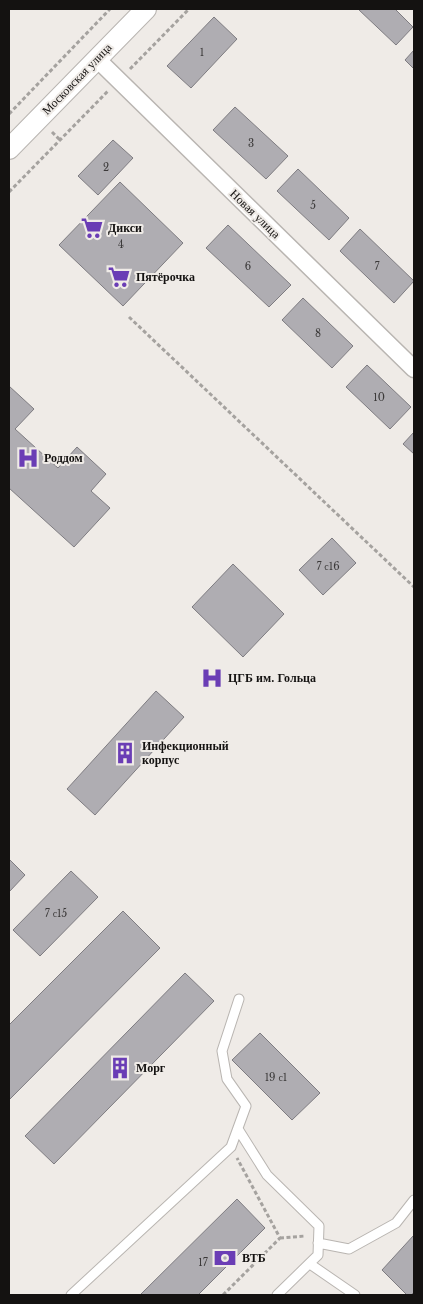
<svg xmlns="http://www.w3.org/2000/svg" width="423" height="1304" font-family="'Libre Baskerville',serif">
<rect width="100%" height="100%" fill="#efebe7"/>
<path fill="#afadb2" stroke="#7e7c81" d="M 358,9 L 395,9 L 413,27 L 396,45 Z
M 214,17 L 237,39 L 191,88 L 167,66 Z
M 414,50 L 414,69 L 405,60 Z
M 235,107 L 288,156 L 266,179 L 213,130 Z
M 113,140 L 133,158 L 98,195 L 78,176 Z
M 298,169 L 349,218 L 329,240 L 277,191 Z
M 120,182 L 183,243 L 123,306 L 59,245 Z
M 228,225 L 291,285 L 269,307 L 206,248 Z
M 360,229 L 414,281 L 394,303 L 340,251 Z
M 303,298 L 353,346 L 332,368 L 282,320 Z
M 367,365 L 411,407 L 390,429 L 346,387 Z
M 9,386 L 34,409 L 15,429 L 58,468 L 77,447 L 106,474 L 91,491 L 110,508 L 74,547 L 9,488 Z
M 414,432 L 414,454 L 403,444 Z
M 332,538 L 356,563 L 323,595 L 299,570 Z
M 233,564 L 284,614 L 243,657 L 192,607 Z
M 156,691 L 184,717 L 95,815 L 67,789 Z
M 9,859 L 25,875 L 9,892 Z
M 71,871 L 98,897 L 40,956 L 13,930 Z
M 123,911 L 160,948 L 9,1100 L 9,1025 Z
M 185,973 L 214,1001 L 54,1164 L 25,1136 Z
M 260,1033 L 320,1093 L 292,1120 L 232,1060 Z
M 237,1199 L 265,1228 L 198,1295 L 140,1295 Z
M 414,1235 L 414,1292 L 411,1295 L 407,1295 L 382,1270 Z"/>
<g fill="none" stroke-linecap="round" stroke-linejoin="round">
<g stroke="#b9b5b1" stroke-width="11">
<path id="service" d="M 238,1129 L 267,1175 L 319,1226 L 318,1255 L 277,1295
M 318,1243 L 349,1249 L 396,1223 L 414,1200
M 310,1264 L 355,1295
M 71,1295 L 231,1147 L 246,1106 L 227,1079 L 222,1051 L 239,999"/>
</g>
<g stroke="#b9b5b1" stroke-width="19">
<path id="minor" d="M 97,59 L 414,369"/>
</g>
<g stroke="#b9b5b1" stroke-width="22">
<path id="tertiary" d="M 9,149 L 146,9"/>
</g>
<path stroke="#a5a29f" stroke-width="3" stroke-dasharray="4 2.5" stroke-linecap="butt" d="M 130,69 L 189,9
M 9,114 L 110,9
M 52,132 L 60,140
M 9,192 L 108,91
M 129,317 L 414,587
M 280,1238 L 305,1236
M 223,1295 L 280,1238 L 237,1158"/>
<use href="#service" stroke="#fff" stroke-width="9"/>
<use href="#minor" stroke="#fff" stroke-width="16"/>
<use href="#tertiary" stroke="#fff" stroke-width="20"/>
</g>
<defs>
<g id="supermarket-bare" transform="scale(1.725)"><path d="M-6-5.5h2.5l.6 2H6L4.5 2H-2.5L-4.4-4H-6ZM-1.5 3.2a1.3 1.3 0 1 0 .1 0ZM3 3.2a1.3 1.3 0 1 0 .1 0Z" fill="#6a3db5" stroke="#efebe7" stroke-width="2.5" paint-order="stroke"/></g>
<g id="hospital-bare" transform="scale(1.725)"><path d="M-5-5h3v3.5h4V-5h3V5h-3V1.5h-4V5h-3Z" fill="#6a3db5" stroke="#efebe7" stroke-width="2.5" paint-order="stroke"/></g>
<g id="building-bare" transform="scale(1.725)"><path d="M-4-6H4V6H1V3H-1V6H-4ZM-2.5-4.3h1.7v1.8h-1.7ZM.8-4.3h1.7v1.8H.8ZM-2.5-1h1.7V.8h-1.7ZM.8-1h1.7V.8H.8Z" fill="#6a3db5" stroke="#efebe7" stroke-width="2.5" paint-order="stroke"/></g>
<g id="bank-bare" transform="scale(1.725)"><path d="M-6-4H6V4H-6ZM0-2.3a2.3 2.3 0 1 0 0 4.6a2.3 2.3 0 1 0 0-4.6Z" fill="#6a3db5" stroke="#efebe7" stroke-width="2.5" paint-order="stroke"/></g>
</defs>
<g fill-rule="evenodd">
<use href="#supermarket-bare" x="92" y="228"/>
<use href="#supermarket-bare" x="119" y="277"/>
<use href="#hospital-bare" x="28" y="458"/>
<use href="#hospital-bare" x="212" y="678"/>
<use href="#building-bare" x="125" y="753"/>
<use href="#building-bare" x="120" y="1068"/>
<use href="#bank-bare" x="225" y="1258"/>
</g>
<g text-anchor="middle" stroke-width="4" stroke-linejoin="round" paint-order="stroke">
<g font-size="10" fill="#3b3939">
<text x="202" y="56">1</text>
<text x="251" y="147">3</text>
<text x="106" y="171">2</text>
<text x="313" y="209">5</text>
<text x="121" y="248">4</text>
<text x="248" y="270">6</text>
<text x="377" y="270">7</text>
<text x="318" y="337">8</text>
<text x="379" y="401">10</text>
<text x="328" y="570">7 с16</text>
<text x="56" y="917">7 с15</text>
<text x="276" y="1081">19 с1</text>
<text x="203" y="1266">17</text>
</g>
<g font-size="12" fill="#141211" stroke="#efebe7">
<text transform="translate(77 79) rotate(-46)" y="4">Московская улица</text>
<text transform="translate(255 214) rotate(44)" y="4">Новая улица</text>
</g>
<g font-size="12" font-weight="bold" fill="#141211" stroke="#efebe7" text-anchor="start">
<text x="108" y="232">Дикси</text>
<text x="136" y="281">Пятёрочка</text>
<text x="44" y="462">Роддом</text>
<text x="228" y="682">ЦГБ им. Гольца</text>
<text x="142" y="750">Инфекционный<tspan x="142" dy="14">корпус</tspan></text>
<text x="136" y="1072">Морг</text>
<text x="242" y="1262">ВТБ</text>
</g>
</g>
<rect width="423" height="1304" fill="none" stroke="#141211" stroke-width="20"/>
</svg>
